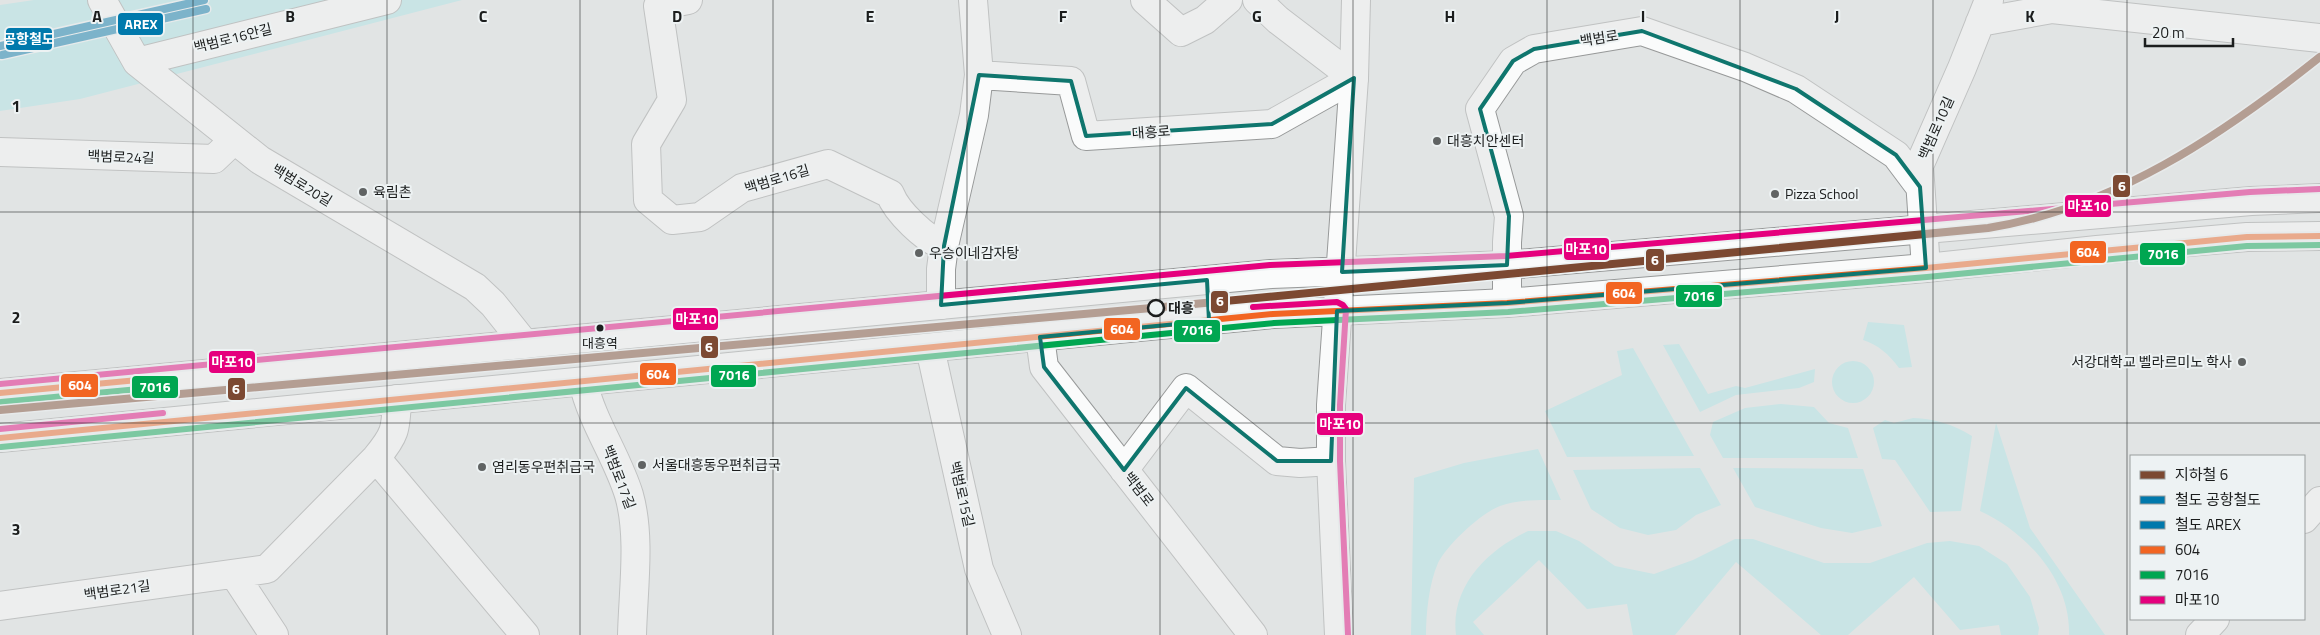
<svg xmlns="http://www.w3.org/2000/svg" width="2320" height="635" font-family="'Titillium Web','Noto Sans KR',sans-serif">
<rect width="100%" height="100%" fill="#e1e4e4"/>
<path fill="#aae5e7" d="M 34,0 L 462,0 L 80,99 L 0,111 L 0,5 Z
M 1868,322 L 1904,325 L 1912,367 L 1899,368 C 1889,354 1878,345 1863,340 Z
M 1679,344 L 1708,394 L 1736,386 L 1745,388 L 1815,369 L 1814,382 L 1799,388 L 1736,395 L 1700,412 L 1663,345 Z
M 1633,348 L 1694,456 L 1567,457 L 1545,411 L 1622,375 L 1617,351 Z
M1832 382a21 21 0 1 1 42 0a21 21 0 1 1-42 0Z
M 1781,404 L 1814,407 L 1829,423 L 1848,428 L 1858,458 L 1723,458 L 1710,435 L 1713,422 L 1745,408 Z
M 1913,418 C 1936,419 1952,424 1972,436 L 1961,511 L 1930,512 L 1895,460 L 1882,459 L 1873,428 L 1885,420 L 1894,423 Z
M 1996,423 L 2030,528 L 2105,635 L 2069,635 C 2071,580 2026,532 1980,511 Z
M 1538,449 L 1561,500 C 1540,500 1519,499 1500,506 C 1481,513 1447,545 1438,563 C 1429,583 1426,614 1426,635 L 1411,635 L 1414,478 L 1464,463 Z
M 1700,468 L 1721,505 L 1696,515 L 1676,530 L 1648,535 L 1620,528 L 1591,509 L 1573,470 Z
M 1733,468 L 1863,469 L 1882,526 L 1852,533 L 1821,528 L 1755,507 Z
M 1528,531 L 1556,531 L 1579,541 L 1615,566 L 1654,574 L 1693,560 L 1735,539 L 1753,539 L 1824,563 L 1870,563 L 1927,543 L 1950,541 L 1979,546 L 2007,564 L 2030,597 L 2039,628 L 2038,635 L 2001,635 L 1999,625 L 1960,630 L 1914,577 L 1848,635 L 1821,635 L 1736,562 L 1675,635 L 1633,635 L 1627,604 L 1587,609 L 1539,560 L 1473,622 L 1484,635 L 1456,635 C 1450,587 1487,550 1528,531 Z"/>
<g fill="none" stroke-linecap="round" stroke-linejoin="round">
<g stroke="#979999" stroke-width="30">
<path id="minor" d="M 102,0 L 137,62 L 260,160 L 475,287 L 493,304 L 525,344
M 688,0 L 658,6 L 672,100 L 646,144 L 648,200 L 672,220 L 700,217 L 742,188 L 828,164 L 890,194 C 897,212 925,239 944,246
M 1145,0 L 1181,32 L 1205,20 L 1228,0
M 1980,22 L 2052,9 L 2320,38
M 137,62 L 387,0
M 979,75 L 1071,81 L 1086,136 L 1272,124 L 1354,78 L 1278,20 L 1257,0
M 0,152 L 214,159 L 234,140
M 1926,268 L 1919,166 L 1962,68 L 1989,0
M 1507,303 L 1507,242 L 1509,216 L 1480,109 L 1513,61 L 1534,49 L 1642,31 L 1745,67 L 1796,89 L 1896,155 L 1920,187
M 941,305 L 941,269 L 944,246 L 974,115 L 979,75 L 973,0
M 1040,337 L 1044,367 L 1253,635
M 930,348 L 979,569 L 1007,635
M 583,382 C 592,422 617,456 629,495 C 641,537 633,591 632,635
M 376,458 L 525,635
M 1124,470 L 1186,388 L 1277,461 L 1300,463 L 1331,461
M 2304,519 L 2320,501
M 234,574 L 274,635
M 0,606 L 267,569 L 376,458 C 395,435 396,430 397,399
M 2200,635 L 2215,619"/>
</g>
<g stroke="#979999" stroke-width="30">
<path id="major" d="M 0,393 L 1271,274 L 1507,265 L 2251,201 L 2320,198
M 0,438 L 1273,314 L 1507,303 L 1926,268 L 2097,250 L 2247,237 L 2320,236
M 1339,635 L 1331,461 L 1331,405 L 1354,78 L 1356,0"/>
</g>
<use href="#minor" stroke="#fafbfb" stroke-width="28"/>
<use href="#major" stroke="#fafbfb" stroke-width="28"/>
<g stroke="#edf2f3" stroke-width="10">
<path id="bus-1" d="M 0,393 L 159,378
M 0,438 L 1273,314 L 1507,303 L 1926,268 L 2247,237 L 2320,236"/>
</g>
<g stroke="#edf2f3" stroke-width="10">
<path id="bus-2" d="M 1,402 L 160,387
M 1,447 L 1274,323 L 1508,312 L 1927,277 L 2247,246 L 2320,245"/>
</g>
<g stroke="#edf2f3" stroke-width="10">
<path id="bus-3" d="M 1253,307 L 1337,302 L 1343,305 L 1346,309 L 1340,405 L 1340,461 L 1348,635
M 0,384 L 1270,265 L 1506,256 L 2250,192 L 2320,189
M 0,429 L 163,413"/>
</g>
<use href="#bus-1" stroke="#f26522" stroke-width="6"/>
<use href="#bus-2" stroke="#00a651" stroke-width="6"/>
<use href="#bus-3" stroke="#e5007d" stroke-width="6"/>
<g stroke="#edf2f3" stroke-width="11">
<path id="rail-1" d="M 0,46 L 204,0"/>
</g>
<g stroke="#edf2f3" stroke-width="11">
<path id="rail-2" d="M 2,55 L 206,9"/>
</g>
<use href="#rail-1" stroke="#0079ac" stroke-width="8"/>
<use href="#rail-2" stroke="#0079ac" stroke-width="8"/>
<g stroke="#edf2f3" stroke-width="11">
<path id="metro-1" d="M 0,410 L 1163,307 L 1988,228 C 2114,208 2221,136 2320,57"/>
</g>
<use href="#metro-1" stroke="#7c4932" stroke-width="8"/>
</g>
<path d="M0 0H2320V635H0ZM 1642,31 L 1796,89 L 1896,155 L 1920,187 L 1926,268 L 1507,303 L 1337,311 L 1331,461 L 1277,461 L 1186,388 L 1124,470 L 1044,367 L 1040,337 L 1209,321 L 1207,280 L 941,305 L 944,246 L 979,75 L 1071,81 L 1086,136 L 1272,124 L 1354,78 L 1342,272 L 1507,265 L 1509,216 L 1480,109 L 1513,61 L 1534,49 Z" fill="#e1e4e4" fill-opacity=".55" fill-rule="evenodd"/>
<path fill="none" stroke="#0f766e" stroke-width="4" stroke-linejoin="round" d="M 1642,31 L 1796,89 L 1896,155 L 1920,187 L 1926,268 L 1507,303 L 1337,311 L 1331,461 L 1277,461 L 1186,388 L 1124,470 L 1044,367 L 1040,337 L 1209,321 L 1207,280 L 941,305 L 944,246 L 979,75 L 1071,81 L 1086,136 L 1272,124 L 1354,78 L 1342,272 L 1507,265 L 1509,216 L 1480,109 L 1513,61 L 1534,49 Z"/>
<path fill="none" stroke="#1b1d1d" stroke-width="1" stroke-opacity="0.55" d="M 193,0 L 193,635M 387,0 L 387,635M 580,0 L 580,635M 773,0 L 773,635M 967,0 L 967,635M 1160,0 L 1160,635M 1353,0 L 1353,635M 1547,0 L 1547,635M 1740,0 L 1740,635M 1933,0 L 1933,635M 2127,0 L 2127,635M 0,212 L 2320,212M 0,423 L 2320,423"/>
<g fill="#606363" stroke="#edf2f3" stroke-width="2">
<circle cx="1437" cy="141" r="5"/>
<circle cx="363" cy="192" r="5"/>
<circle cx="1775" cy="194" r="5"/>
<circle cx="919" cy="253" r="5"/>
<circle cx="2242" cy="362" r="5"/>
<circle cx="642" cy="465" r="5"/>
<circle cx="482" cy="467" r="5"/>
</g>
<circle fill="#edf2f3" stroke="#1b1d1d" stroke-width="2.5" cx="1156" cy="308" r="8"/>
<circle fill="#1b1d1d" stroke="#edf2f3" stroke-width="2" cx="600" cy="328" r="4.5"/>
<g text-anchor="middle" stroke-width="4" stroke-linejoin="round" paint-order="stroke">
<g font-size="13" fill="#1b1d1d" stroke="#edf2f3">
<text x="600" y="348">대흥역</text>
</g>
<g font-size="14" fill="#1b1d1d" stroke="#edf2f3">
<text transform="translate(233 38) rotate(-14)" y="5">백범로16안길</text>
<text transform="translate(1599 38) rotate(-9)" y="5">백범로</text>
<text transform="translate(1936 128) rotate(-66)" y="5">백범로10길</text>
<text transform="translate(1151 132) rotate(-4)" y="5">대흥로</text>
<text transform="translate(121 157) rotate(2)" y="5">백범로24길</text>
<text transform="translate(777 179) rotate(-17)" y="5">백범로16길</text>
<text transform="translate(302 185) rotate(31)" y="5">백범로20길</text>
<text transform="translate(619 477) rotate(69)" y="5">백범로17길</text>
<text transform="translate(1139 489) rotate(52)" y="5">백범로</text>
<text transform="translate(962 494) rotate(77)" y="5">백범로15길</text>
<text transform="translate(117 590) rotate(-8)" y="5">백범로21길</text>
</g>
<g font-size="14" fill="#1b1d1d" stroke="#edf2f3" text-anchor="start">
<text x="1447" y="146">대흥치안센터</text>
<text x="373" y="197">육림촌</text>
<text x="1785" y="199">Pizza School</text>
<text x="929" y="258">우승이네감자탕</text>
<text x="2232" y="367" text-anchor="end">서강대학교 벨라르미노 학사</text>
<text x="652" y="470">서울대흥동우편취급국</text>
<text x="492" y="472">염리동우편취급국</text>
</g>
<g font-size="14" font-weight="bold" fill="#1b1d1d" stroke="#edf2f3" text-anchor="start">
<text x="1168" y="313">대흥</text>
</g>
</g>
<g font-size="16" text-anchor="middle" font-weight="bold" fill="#1b1d1d" stroke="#edf2f3" stroke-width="4" stroke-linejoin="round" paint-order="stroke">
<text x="97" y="22">A</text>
<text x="290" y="22">B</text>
<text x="483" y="22">C</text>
<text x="677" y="22">D</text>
<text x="870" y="22">E</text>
<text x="1063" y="22">F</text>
<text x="1257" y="22">G</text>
<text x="1450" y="22">H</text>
<text x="1643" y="22">I</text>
<text x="1837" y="22">J</text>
<text x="2030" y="22">K</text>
<text x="16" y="112">1</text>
<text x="16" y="323">2</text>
<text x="16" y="535">3</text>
</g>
<g stroke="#edf2f3" stroke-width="2">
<rect x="117" y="12" width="47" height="24" rx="5" fill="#0079ac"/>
<rect x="5" y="27" width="48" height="24" rx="5" fill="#0079ac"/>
<rect x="2112" y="174" width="19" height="24" rx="5" fill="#7c4932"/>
<rect x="2064" y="194" width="48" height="24" rx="5" fill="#e5007d"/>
<rect x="1563" y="237" width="47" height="24" rx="5" fill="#e5007d"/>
<rect x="2069" y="240" width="38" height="24" rx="5" fill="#f26522"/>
<rect x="2139" y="242" width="47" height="24" rx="5" fill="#00a651"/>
<rect x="1645" y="248" width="20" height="24" rx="5" fill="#7c4932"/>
<rect x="1605" y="281" width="38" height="24" rx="5" fill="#f26522"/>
<rect x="1675" y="284" width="48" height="24" rx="5" fill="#00a651"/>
<rect x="1210" y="290" width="19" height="24" rx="5" fill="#7c4932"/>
<rect x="672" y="307" width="47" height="24" rx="5" fill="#e5007d"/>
<rect x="1103" y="317" width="38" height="24" rx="5" fill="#f26522"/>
<rect x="1173" y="319" width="48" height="24" rx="5" fill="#00a651"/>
<rect x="700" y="335" width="19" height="24" rx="5" fill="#7c4932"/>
<rect x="208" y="350" width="48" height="24" rx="5" fill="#e5007d"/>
<rect x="639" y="362" width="38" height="24" rx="5" fill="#f26522"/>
<rect x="710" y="364" width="47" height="24" rx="5" fill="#00a651"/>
<rect x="60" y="373" width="39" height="25" rx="5" fill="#f26522"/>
<rect x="131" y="375" width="48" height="24" rx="5" fill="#00a651"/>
<rect x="227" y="377" width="19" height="24" rx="5" fill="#7c4932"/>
<rect x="1316" y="412" width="48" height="24" rx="5" fill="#e5007d"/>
</g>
<g font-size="14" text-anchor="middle" font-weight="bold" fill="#fff">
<text x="141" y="29">AREX</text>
<text x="29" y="44">공항철도</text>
<text x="2122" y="191">6</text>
<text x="2088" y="211">마포10</text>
<text x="1586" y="254">마포10</text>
<text x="2088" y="257">604</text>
<text x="2163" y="259">7016</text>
<text x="1655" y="265">6</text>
<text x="1624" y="298">604</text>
<text x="1699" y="301">7016</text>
<text x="1220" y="306">6</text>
<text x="696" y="324">마포10</text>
<text x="1122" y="334">604</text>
<text x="1197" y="335">7016</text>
<text x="709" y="352">6</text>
<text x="232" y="367">마포10</text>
<text x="658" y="379">604</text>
<text x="734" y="380">7016</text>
<text x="80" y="390">604</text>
<text x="155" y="392">7016</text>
<text x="236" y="394">6</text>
<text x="1340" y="429">마포10</text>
</g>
<rect x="2130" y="455" width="175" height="165" fill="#edf2f3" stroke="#999d9d"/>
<rect x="2140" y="471" width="25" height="8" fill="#7c4932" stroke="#999d9d"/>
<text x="2175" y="480" font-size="15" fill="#1b1d1d">지하철 6</text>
<rect x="2140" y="496" width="25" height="8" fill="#0079ac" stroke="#999d9d"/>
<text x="2175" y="505" font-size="15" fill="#1b1d1d">철도 공항철도</text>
<rect x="2140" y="521" width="25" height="8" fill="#0079ac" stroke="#999d9d"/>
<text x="2175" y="530" font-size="15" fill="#1b1d1d">철도 AREX</text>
<rect x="2140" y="546" width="25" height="8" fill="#f26522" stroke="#999d9d"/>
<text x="2175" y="555" font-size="15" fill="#1b1d1d">604</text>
<rect x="2140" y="571" width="25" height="8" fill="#00a651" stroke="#999d9d"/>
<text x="2175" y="580" font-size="15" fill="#1b1d1d">7016</text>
<rect x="2140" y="596" width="25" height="8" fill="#e5007d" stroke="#999d9d"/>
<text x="2175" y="605" font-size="15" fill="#1b1d1d">마포10</text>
<path d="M2145 38v8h88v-8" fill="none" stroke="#1b1d1d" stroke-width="2.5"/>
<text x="2152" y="38" font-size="15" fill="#1b1d1d" stroke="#edf2f3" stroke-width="4" paint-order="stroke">20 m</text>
</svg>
